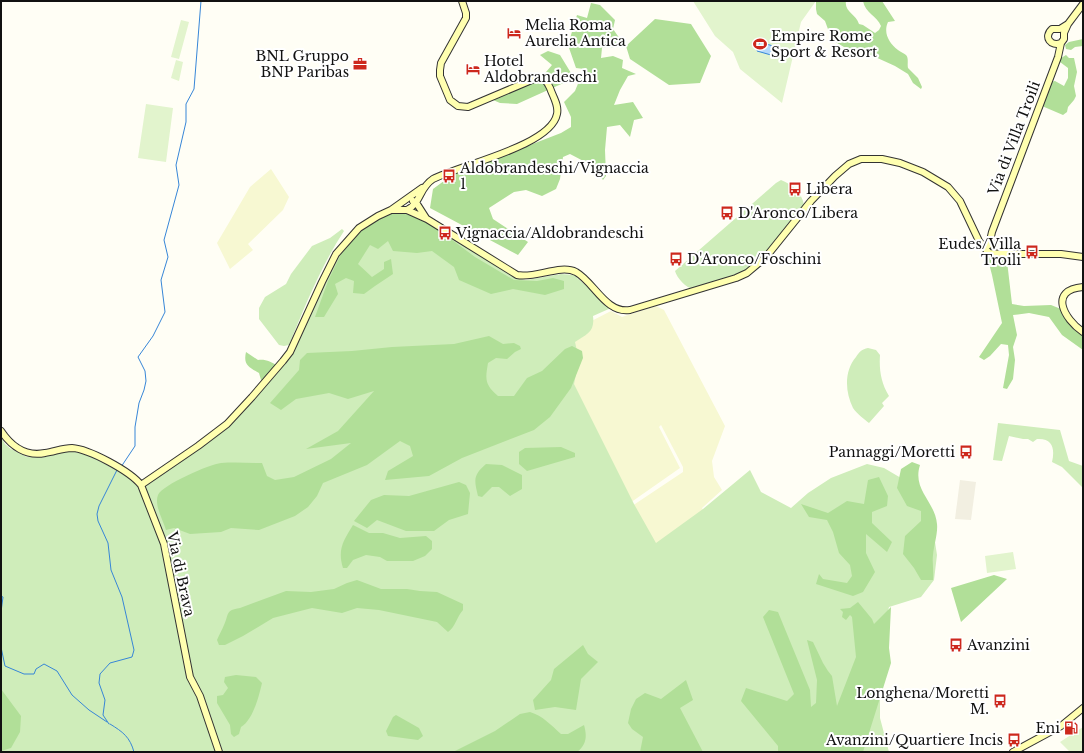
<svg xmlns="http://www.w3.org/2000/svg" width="1084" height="753" font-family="'Libre Baskerville',serif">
<rect width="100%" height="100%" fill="#fffef5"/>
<path fill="#f7f8d2" d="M 271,169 L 289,197 L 283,210 L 248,244 L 253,250 L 230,269 L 217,243 L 250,187 Z
M 656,306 L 664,310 L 725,426 L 712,461 L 714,477 L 722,490 L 702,508 L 718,538 L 553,556 L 635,504 L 683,472 L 683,467 L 661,425 L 659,427 L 680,468 L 597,526 L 174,528 L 572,346 L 572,331 L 611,311 L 622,317 Z"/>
<path fill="#cfedba" d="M 781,180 C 793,185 802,193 804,205 L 764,255 L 746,271 L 693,289 C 686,288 677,278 675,271 L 776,183 Z
M 393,212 L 402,212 L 418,216 L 516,278 L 526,280 L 561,274 L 574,275 L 611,308 L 593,316 C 595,332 587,334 575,342 L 579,360 L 574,384 L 634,504 L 656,543 L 703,509 L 750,470 L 761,492 L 791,508 L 808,493 L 831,478 L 867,464 L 884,468 L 901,478 L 933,529 L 937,555 L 934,580 L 921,597 L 889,607 L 883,632 L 880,687 L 880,718 L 889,752 L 1,752 L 1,437 L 5,444 L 11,449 L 27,457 L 43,456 L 69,451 L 86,454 L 128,476 L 140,489 L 212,439 L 249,404 L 290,356 L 330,269 L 342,250 L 368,224 Z
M 342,229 L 344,231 C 321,266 305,306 289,345 L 284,346 L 279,345 L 259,319 L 259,308 L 265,297 L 286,284 L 291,274 L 312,246 L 330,238 Z
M 868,348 L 876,350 L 880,355 C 879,370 881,383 889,396 L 882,403 L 884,406 L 869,423 C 864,419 857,414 853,408 C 845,392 844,371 856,357 C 859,352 862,349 868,348 Z
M 998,423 L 1060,430 L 1069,461 L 1083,466 L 1083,488 L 1062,467 L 1052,462 C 1055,449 1053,438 1037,439 L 1033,442 L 1028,439 L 1023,439 L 1009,436 L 1002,461 L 993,460 Z"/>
<path fill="#b1df98" d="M 816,1 L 846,1 C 844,12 856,14 859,24 L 863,25 L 875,33 L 879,30 L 881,26 C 877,16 865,13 863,1 L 882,1 L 895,21 L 888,22 C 883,33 889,43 898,50 C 900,52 904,53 906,55 C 909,58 907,64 908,68 L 918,78 L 922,87 L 921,89 L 913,83 L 908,74 L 895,66 L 873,56 L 844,47 L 832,40 L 825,21 L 817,14 L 816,9 Z
M 591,3 L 600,5 L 615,20 L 613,29 L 620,39 L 619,47 L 602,48 L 601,58 L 613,56 L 623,60 L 622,68 L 636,74 L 628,76 L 620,90 L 614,105 L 633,102 L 643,118 L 634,120 L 630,137 L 620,125 L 607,127 L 605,150 L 606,176 L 603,180 L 591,165 L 570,154 L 563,157 L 560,179 L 556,189 L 542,196 L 526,190 L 514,192 L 489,208 L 493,219 L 528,242 L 518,255 L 430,208 L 433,189 L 452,175 L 561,133 L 571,127 L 571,117 L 564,102 L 575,91 L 584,69 L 576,68 L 568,45 L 577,15 L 587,18 Z
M 655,19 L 691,24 L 711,56 L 700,83 L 669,85 L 630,59 L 626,46 Z
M 1083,39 L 1083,46 L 1075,47 L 1071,50 L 1066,49 L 1065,45 L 1069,42 Z
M 548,51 L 560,55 L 571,73 L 568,81 L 517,104 L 500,103 L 493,100 L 540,79 L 552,65 L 540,55 Z
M 1066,55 L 1069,58 L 1074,58 L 1077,72 L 1074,86 L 1076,96 L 1074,100 L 1068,107 L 1067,112 L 1063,115 L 1042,106 L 1050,82 L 1055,81 L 1064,86 L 1068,78 L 1068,68 L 1060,62 L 1061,58 Z
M 396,212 L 409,215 L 416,215 L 428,222 L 475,257 L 514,280 L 537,281 L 553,278 L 564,281 L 564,289 L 545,295 L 513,289 L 491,294 L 459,280 L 454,267 L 432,251 L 417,253 L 393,251 L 388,241 L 378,249 L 370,245 L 358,264 L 372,277 L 384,269 L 384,262 L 391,259 L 393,274 L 375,286 L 364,294 L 353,293 L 354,281 L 346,278 L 335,284 L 338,294 L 324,317 L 315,317 L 328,281 L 343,250 L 361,227 Z
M 987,256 L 1007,261 L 1012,304 L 1024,306 L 1051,305 L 1061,309 L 1073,329 L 1083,335 L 1083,350 L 1062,335 L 1049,317 L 1029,313 L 1013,315 L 1017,335 L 1013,347 L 1015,360 L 1013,379 L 1007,389 L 1003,388 L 1009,355 L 1008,345 L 1001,344 L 990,356 L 984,360 L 979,357 L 1002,323 L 992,275 Z
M 489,336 L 503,344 L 514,343 L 520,346 L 521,349 L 515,352 L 507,359 L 496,358 L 488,363 C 485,380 485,385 498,396 L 514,396 L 527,378 L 542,371 L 565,349 L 572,346 L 582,351 L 583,358 L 571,388 L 550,417 L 534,430 L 462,458 L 429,476 L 385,480 L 388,471 L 413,456 L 410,446 L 400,441 L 367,465 L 323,483 L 317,496 L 308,507 L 295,516 L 259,530 L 231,528 L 221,532 L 190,534 L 174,528 L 166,530 C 163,520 154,505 158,495 C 162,485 210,464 221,463 C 235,462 248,463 262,463 L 267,476 L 275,480 L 294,477 L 331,459 L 351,443 L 306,449 L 338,431 L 374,391 L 348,399 L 329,393 L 296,399 L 281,410 L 270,403 L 299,370 L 300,360 L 307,353 L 352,351 L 392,347 L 454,344 Z
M 246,352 L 258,360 C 266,359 271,362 278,366 L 264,381 L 261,380 L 259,373 C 249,367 243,365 246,352 Z
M 561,447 L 575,453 L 575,457 L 527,471 L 519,464 L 519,452 L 525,448 Z
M 912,462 L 920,465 C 912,490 935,501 937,524 C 938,533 934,545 933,555 C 932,563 934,572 933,580 L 921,580 L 914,568 L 903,554 L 905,536 L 921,521 L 921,511 L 907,506 L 897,488 L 901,469 Z
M 486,464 L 502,465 L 522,475 L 522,489 L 510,496 L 499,487 L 492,487 L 482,497 L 478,496 C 474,480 473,475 486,464 Z
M 879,477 L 888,496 L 887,506 L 872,512 L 872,523 L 892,542 L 887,552 L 866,534 L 866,553 L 875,572 L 863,592 L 853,596 L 816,584 L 819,574 L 823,579 L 847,583 L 852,576 L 850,565 L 839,553 L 833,532 L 827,520 L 809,517 L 801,504 L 828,513 L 847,501 L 864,504 L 868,480 Z
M 459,482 L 466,485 L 470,493 L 468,514 L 449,520 L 434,531 L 406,531 L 377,520 L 367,528 L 354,521 L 371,500 L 384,495 L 409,496 Z
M 353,525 L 369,533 L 383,533 L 400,538 L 426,536 L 432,541 L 432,549 L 425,556 L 413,561 L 387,561 L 380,557 L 366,555 L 353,560 L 347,568 L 343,568 C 337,549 344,540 353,525 Z
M 994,575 L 1007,579 L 961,622 L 951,588 Z
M 357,580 L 381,589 L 407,589 L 420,591 L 437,592 L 463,604 L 463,610 C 456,618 456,626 448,632 L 437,622 L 379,610 L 357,608 L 342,613 L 312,608 L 273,618 L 243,636 L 225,645 L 219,645 L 217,640 C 219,635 222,630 224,625 C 229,615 225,610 240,608 L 286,591 L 311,592 L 334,589 L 347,583 Z
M 858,602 L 872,619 L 874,624 L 891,607 L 889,648 L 891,663 L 863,752 L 778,752 L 778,746 L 741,701 L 746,688 L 787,701 L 794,694 L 763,617 L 769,610 L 778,612 L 810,690 L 811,707 L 816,703 L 817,680 L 807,640 L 813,642 L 823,663 L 828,671 L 832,676 L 837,706 L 856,657 L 852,617 L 850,615 L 846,620 L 842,617 L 843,612 L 840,609 L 850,608 Z
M 583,645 L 588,654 L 598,662 L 581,679 L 576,710 L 555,707 L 535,710 L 533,700 L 551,680 L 554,669 Z
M 236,675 L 256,677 L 262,683 C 259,696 253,720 241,727 L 239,734 L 234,737 L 231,734 L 230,725 L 217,703 L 217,696 L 223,695 L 228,688 L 224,682 L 225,677 Z
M 686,680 L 693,700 L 680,708 L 703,752 L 640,752 L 643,737 L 632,729 L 628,723 L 631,709 L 636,699 L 645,693 L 661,699 Z
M 1,689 L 21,716 L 20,732 L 11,748 L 1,751 Z
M 530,712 C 543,716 551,725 561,734 L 568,734 L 584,725 C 587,736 587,744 577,752 L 453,752 L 495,731 L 520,714 Z
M 396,715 L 419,728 L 423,736 L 418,740 L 388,736 L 386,731 L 393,717 Z"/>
<path fill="#e2f4cd" d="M 693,1 L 816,1 L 801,22 L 782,103 L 740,69 L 733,52 L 715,36 Z
M 181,20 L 189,22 L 179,59 L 171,57 Z
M 176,60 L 183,62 L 179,81 L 171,78 Z
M 146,104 L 173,108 L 166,162 L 138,158 Z
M 1013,552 L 1016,569 L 987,573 L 985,556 Z
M 1083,727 L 1083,752 L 1070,752 L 1060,742 Z"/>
<path fill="#f2efe1" d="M 960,480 L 976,482 L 971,520 L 955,519 Z"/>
<path fill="#b5d9fa" stroke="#3786d7" d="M 760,42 L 773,46 L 771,55 L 757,51 Z"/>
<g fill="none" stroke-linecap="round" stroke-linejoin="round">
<path stroke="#3786d7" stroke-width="1" d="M 121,467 L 135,446 L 135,427 L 139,403 L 144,390 L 146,381 L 145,371 L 138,357 L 153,336 L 165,312 L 161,280 L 168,257 L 164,240 L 179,185 L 176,165 L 186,122 L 186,104 L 194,89 L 201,1
M 1,596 L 3,597 L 1,612
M 1,647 L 5,666 L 24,674 L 34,674 L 36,669 L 44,664 L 57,671 L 72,695 L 89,710 L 107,722
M 109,724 L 103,715 L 105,700 L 99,683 L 100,674 L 110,663 L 132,657 L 134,650 L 122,597 L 111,570 L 108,543 L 98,521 L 97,514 L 99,506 L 117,470
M 110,724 C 123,732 130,737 134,752"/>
<g stroke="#333" stroke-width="8">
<path id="secondary" d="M 1061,43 C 1051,47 1043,37 1052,29 L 1060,29 L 1068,24
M 413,201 L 417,204 L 426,218
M 391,210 L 422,188
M 407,210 C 421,203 419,188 433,179 C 460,165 551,146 557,114 C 559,105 553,97 550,88 C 547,81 543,76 534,79 L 468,107 L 458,106 L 450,100 L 440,76 L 440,70 L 441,63 L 466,18 L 466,13 L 462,1
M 989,245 L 992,232 L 1058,57 L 1061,43 L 1064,39 L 1064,33 L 1068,24 L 1083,4
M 1083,287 C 1048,290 1064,319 1083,332
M 1,431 C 11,446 26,457 45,453 C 54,452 62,448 72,448 C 89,449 130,471 141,485 L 164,544 L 190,677 L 200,696 L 219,752
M 141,485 L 198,446 L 227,424 L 252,397 L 283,361 L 290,352 L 322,282 L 336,254 L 359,228 L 378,216 L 391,210 L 407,210 L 427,219 L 517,275 C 535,279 560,264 576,272 C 594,282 606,314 630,310 L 736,278 L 747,273 L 766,257 L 811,201 L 835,176 L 849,164 L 861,159 L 882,159 L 900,163 L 923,172 L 948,187 L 960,201 L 979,241 L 989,253 L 1003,254 L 1061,254 L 1083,257
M 1013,752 L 1061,726 L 1083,708"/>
</g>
<use href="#secondary" stroke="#ffffb0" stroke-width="6"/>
</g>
<defs>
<g id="hotel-bare" transform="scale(1.08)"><path d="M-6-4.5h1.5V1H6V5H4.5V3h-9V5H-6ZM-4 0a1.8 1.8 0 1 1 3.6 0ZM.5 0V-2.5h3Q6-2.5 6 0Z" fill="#cd281d" stroke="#fff" stroke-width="2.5" paint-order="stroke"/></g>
<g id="stadium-bare" transform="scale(1.08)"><path d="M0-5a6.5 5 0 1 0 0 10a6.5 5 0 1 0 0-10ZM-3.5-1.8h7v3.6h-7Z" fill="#cd281d" stroke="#fff" stroke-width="2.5" paint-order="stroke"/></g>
<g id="office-bare" transform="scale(1.08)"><path d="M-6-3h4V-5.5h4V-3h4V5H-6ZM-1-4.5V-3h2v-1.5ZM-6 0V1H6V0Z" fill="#cd281d" stroke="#fff" stroke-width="2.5" paint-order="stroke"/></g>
<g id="bus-bare" transform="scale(1.08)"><path d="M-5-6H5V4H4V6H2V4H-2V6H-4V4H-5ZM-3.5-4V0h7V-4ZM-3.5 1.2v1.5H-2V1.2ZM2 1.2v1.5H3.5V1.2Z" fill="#cd281d" stroke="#fff" stroke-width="2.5" paint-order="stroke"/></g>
<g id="fuel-bare" transform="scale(1.08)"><path d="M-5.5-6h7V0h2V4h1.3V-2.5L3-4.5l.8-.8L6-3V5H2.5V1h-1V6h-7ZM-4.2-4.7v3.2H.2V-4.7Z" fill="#cd281d" stroke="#fff" stroke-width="2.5" paint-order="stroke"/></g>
</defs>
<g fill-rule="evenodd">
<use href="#hotel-bare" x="514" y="33"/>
<use href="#stadium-bare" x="760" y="44"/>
<use href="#office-bare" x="360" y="64"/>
<use href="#hotel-bare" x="473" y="69"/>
<use href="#bus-bare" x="449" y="176"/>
<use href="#bus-bare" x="795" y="189"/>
<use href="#bus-bare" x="727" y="213"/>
<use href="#bus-bare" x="445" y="233"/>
<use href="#bus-bare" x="1032" y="252"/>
<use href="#bus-bare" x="676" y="259"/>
<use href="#bus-bare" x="966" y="452"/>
<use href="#bus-bare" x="956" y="645"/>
<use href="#bus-bare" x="1000" y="701"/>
<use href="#fuel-bare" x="1071" y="728"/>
<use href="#bus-bare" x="1014" y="740"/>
</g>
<g text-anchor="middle" stroke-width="4" stroke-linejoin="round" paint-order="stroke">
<g font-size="14" fill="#111" stroke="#fff" text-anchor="start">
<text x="525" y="30">Melia Roma<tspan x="525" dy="16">Aurelia Antica</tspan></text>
<text x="771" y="41">Empire Rome<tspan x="771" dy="16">Sport &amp; Resort</tspan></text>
<text x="349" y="61" text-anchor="end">BNL Gruppo<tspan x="349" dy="16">BNP Paribas</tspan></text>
<text x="484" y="66">Hotel<tspan x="484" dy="16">Aldobrandeschi</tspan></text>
<text x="460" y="173">Aldobrandeschi/Vignaccia<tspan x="460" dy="16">1</tspan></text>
<text x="806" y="194">Libera</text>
<text x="738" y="218">D'Aronco/Libera</text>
<text x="456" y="238">Vignaccia/Aldobrandeschi</text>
<text x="1021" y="249" text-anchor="end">Eudes/Villa<tspan x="1021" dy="16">Troili</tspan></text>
<text x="687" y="264">D'Aronco/Foschini</text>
<text x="955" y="457" text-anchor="end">Pannaggi/Moretti</text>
<text x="967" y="650">Avanzini</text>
<text x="989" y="698" text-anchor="end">Longhena/Moretti<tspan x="989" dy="16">M.</tspan></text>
<text x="1060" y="733" text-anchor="end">Eni</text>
<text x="1003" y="745" text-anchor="end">Avanzini/Quartiere Incis</text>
</g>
<g font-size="14" fill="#111" stroke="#fff">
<text transform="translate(1014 138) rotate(-69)" y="5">Via di Villa Troili</text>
<text transform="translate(181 574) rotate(78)" y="5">Via di Brava</text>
</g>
</g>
<rect width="1084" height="753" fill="none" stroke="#111111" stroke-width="4"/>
</svg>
